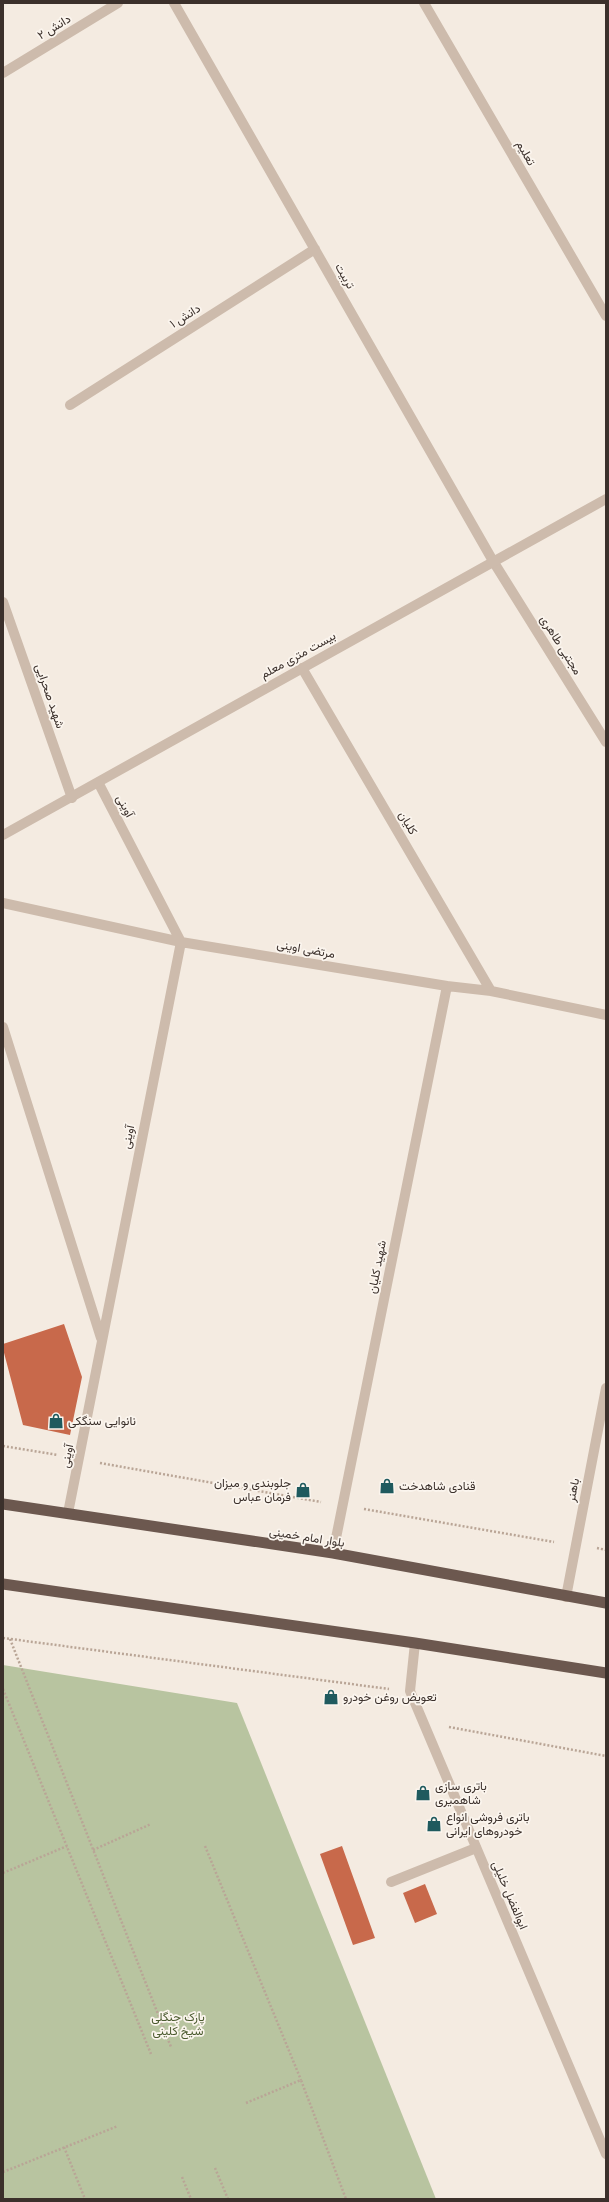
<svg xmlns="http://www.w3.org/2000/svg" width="609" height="2202" font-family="Montserrat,Vazirmatn,sans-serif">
<rect width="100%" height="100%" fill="#f4ebe1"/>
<path fill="#b8c4a0" d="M 3,1665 L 237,1703 L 436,2199 L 3,2199 Z"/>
<path fill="#c8694b" d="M 64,1324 L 82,1377 L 70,1435 L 23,1425 L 3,1349 L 3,1344 Z
M 342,1846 L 375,1938 L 353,1945 L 320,1854 Z
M 425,1884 L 437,1914 L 415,1923 L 403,1893 Z"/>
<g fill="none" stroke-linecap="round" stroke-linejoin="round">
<path stroke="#b9a596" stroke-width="2.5" stroke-dasharray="2 2" stroke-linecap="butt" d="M 3,1446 L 58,1455
M 100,1463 L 321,1502
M 364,1509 L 554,1542
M 597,1548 L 606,1550
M 3,1638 L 389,1689
M 10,1639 L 171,2047
M 3,1689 L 151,2054
M 449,1727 L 606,1756
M 205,1846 L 301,2080
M 93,1850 L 151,1824
M 3,1873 L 67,1846
M 246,2103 L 301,2080 L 346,2199
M 64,2147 L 85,2199
M 215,2168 L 228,2199
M 3,2172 L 118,2126
M 182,2177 L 191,2199"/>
<path stroke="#cdbbac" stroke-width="10" d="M 391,1882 L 476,1848"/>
<path stroke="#cdbbac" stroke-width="10" d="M 174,3 L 493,561 L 606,742
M 424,3 L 606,316
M 3,73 L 118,3
M 70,405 L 315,249
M 3,602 L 72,798
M 302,668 L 491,991
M 3,903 L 181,942 L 447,986 L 491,991 L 606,1015
M 3,1027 L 101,1338
M 68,1513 L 181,942 L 99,784
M 333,1553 L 447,986
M 566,1597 L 606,1388"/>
<path stroke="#cdbbac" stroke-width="10" d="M 3,835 L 606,499
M 415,1643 L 410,1691 L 606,2154"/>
<path stroke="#6c584f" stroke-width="11" d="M 3,1504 L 333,1553 L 606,1603
M 3,1584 L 415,1643 L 606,1673"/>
</g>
<defs>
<g id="shop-bare" transform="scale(1.2)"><path d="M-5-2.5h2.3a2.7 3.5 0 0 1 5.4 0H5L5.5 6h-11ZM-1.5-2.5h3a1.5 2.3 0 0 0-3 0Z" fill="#1f5a5e" stroke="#fbf5ee" stroke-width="2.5" paint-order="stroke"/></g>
</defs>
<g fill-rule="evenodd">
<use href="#shop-bare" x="56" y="1421"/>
<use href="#shop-bare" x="387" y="1486"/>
<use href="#shop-bare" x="303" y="1490"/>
<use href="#shop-bare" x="331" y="1697"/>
<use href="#shop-bare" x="423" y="1793"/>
<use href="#shop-bare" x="434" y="1824"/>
</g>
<g text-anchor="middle" stroke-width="3.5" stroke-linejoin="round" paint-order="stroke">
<g font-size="12" fill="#3b302b" stroke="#fbf5ee">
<text transform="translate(54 27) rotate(-31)" y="4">دانش ۲</text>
<text transform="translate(526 153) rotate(60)" y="4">تعلیم</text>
<text transform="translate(345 276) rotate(60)" y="4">تربیت</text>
<text transform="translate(185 316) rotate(-32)" y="4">دانش ۱</text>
<text transform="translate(561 645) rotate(58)" y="4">مجتبی طاهری</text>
<text transform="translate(298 655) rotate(-29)" y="4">بیست متری معلم</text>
<text transform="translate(50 696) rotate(71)" y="4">شهید صحرایی</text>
<text transform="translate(125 806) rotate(62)" y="4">آوینی</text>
<text transform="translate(408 823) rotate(60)" y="4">کلیان</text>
<text transform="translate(306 949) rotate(10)" y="4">مرتضی اوینی</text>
<text transform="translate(128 1137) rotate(-79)" y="4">آوینی</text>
<text transform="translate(377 1267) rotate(-79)" y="4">شهید کلیان</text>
<text transform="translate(67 1456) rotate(-79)" y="4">آوینی</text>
<text transform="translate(573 1490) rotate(-79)" y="4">باهنر</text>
<text transform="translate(307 1537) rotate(9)" y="4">بلوار امام خمینی</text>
<text transform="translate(510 1895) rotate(67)" y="4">ابوالفضل خلیلی</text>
</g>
<g font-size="12" fill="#3b302b" stroke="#fbf5ee" text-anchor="start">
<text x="68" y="1425">نانوایی سنگکی</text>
<text x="291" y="1487" text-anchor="end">جلوبندی و میزان<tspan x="291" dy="14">فرمان عباس</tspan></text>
<text x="399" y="1490">قنادی شاهدخت</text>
<text x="343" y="1701">تعویض روغن خودرو</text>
<text x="435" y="1790">باتری سازی<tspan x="435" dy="14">شاهمیری</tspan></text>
<text x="446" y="1821">باتری فروشی انواع<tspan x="446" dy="14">خودروهای ایرانی</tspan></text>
</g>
<g font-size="12" fill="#4a5a2e" stroke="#fbf5ee">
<text x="178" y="2021">پارک جنگلی<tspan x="178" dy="14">شیخ کلینی</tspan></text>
</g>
</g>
<rect width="609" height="2202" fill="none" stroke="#3b302b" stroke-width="8"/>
</svg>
